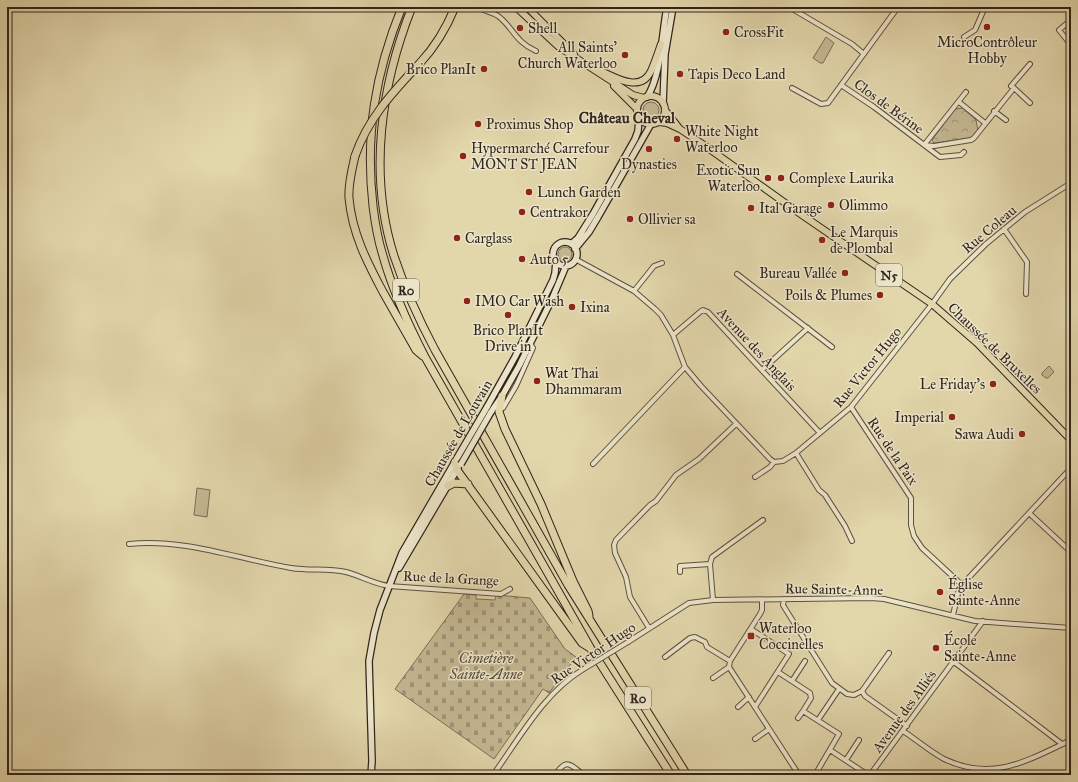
<svg xmlns="http://www.w3.org/2000/svg" width="1078" height="782" font-family="'IM FELL Great Primer',serif">
<defs>
<pattern id="cemetery-stones" width="16" height="16" patternUnits="userSpaceOnUse"><rect width="16" height="16" fill="#c4b893"/><path d="M2 7V4a2 2 0 0 1 4 0v3zM10 15v-3a2 2 0 0 1 4 0v3z" fill="#a09577"/></pattern>
<pattern id="park-crowns" width="20" height="18" patternUnits="userSpaceOnUse"><rect width="20" height="18" fill="#c4b893"/><path d="M2 6a3 3 0 1 1 6 0M12 15a3 3 0 1 1 6 0" fill="none" stroke="#a09577"/></pattern>
</defs>
<rect width="100%" height="100%" fill="#e2d6ab"/>
<filter id="stains"><feTurbulence type="fractalNoise" baseFrequency=".005" numOctaves="4"/><feColorMatrix values="0 0 0 0 .2 0 0 0 0 .09 0 0 0 0 .02 0 0 0 .5 -.17"/></filter>
<radialGradient id="worn" r=".72"><stop offset=".6" stop-color="#630" stop-opacity="0"/><stop offset="1" stop-color="#630" stop-opacity=".3"/></radialGradient>
<path fill="#c4b893" stroke="#7a6e58" d="M 826,37 L 834,43 L 823,63 L 820,63 L 813,58 Z
M643 110a8 8 0 1 1 16 0a8 8 0 1 1-16 0Z
M558 254a7 7 0 1 1 14 0a7 7 0 1 1-14 0Z
M 1049,366 L 1054,372 L 1048,378 L 1046,378 L 1042,375 L 1042,373 Z
M 197,488 L 210,490 L 207,517 L 194,515 Z"/>
<path fill="url(#cemetery-stones)" stroke="#7a6e58" d="M 464,594 L 476,595 L 476,599 L 495,600 L 496,595 L 530,598 L 565,649 L 576,657 L 549,693 L 543,689 L 494,759 L 395,689 Z"/>
<path fill="url(#park-crowns)" stroke="#7a6e58" d="M 963,108 L 976,120 L 978,131 L 971,138 L 934,143 L 932,140 L 955,109 Z"/>
<g fill="none" stroke-linecap="round" stroke-linejoin="round">
<g stroke="#5c5140" stroke-width="6">
<path id="minor" d="M 477,7 C 484,11 492,12 498,16 C 513,27 515,42 536,51
M 789,7 L 852,44 L 864,54
M 1071,20 L 1059,30 L 1071,45
M 964,37 L 975,30 L 985,7
M 841,85 L 874,107 L 940,157 L 961,155 L 964,152
M 792,88 L 821,104 L 828,103 L 898,7
M 1014,88 L 1011,86 L 1030,64
M 959,102 L 985,123
M 994,111 L 1006,120
M 924,145 L 966,92
M 925,145 L 934,146 L 971,140 L 974,138 L 1014,88 L 1030,103
M 1004,229 L 1027,262 L 1026,294
M 575,259 L 634,291 L 655,309 L 661,315 L 673,335 L 685,367 L 701,386 L 770,459 L 774,462
M 737,274 L 832,347
M 634,291 L 654,266 L 662,263
M 673,335 L 700,312 L 703,310 L 708,312 L 820,433
M 762,370 L 808,328
M 851,407 L 911,498 L 911,525 L 914,536 L 922,548 L 962,585
M 503,408 L 516,386 L 533,348 L 530,343
M 796,453 L 819,490 L 825,495 L 845,526 L 852,541
M 774,462 L 783,461 L 796,453 L 851,407 L 932,304 L 950,279 L 986,244 L 1025,212 L 1071,183
M 593,464 L 685,367
M 755,477 L 770,467 L 774,462
M 1029,513 L 1071,552
M 129,544 C 184,538 238,559 291,568 C 309,571 328,568 346,572 C 361,576 374,584 389,586 L 501,594 L 510,589
M 680,572 L 680,566 L 710,564
M 784,599 L 783,605 L 786,610 L 832,683 L 847,694 L 854,695 L 862,691 L 889,653
M 713,600 L 710,564 L 712,557 L 763,520
M 762,600 L 762,610 L 760,614 L 730,661 L 729,667 L 799,775
M 953,615 L 959,589 L 962,585 L 1071,468
M 649,628 L 630,597 L 626,577 L 615,553 L 614,545 L 616,540 L 650,505 L 656,501 L 676,475 L 699,459 L 736,424
M 751,629 L 789,654 L 755,707
M 628,642 L 689,603 L 713,600 L 871,598 L 884,599 L 975,621 L 1071,628
M 665,657 L 690,638 L 695,637 L 705,642 L 707,647 L 730,661
M 954,662 L 1062,744
M 778,672 L 810,693 L 811,698 L 803,711 L 839,734 L 815,775
M 713,678 L 729,667
M 792,681 L 805,661
M 862,691 L 865,696 L 907,726
M 738,707 L 749,697
M 798,718 L 803,711
M 818,720 L 839,689
M 903,731 C 917,740 929,751 944,759 C 992,782 1027,761 1071,740
M 755,739 L 769,729
M 830,750 L 868,775 L 871,775
M 846,760 L 859,740
M 493,775 C 519,739 544,693 582,670
M 555,775 C 567,757 570,765 584,775
M 870,775 L 983,621"/>
</g>
<g stroke="#30251d" stroke-width="8">
<path id="secondary" d="M 647,97 C 661,77 662,32 667,7
M 663,103 L 665,54 L 673,7
M553 254a12 12 0 1 1 24 0a12 12 0 1 1-24 0Z
M 571,244 L 578,238 L 593,214 L 635,139 L 638,131 L 639,118
M 575,249 L 589,232 L 598,217 L 651,124
M 487,407 L 515,357 L 553,280 L 555,273 L 556,261
M 491,412 L 502,396 L 519,366 L 552,299 L 566,266
M 399,568 L 458,468
M 371,775 L 372,761 L 369,661 L 374,633 L 380,610 L 402,553 L 456,460"/>
</g>
<g stroke="#30251d" stroke-width="8">
<path id="primary" d="M 516,7 L 559,47 L 633,95 L 644,98
M 527,7 L 574,54
M 601,71 C 616,78 641,93 651,71 C 655,62 658,53 661,44
M 614,86 L 637,109
M637 110a14 14 0 1 1 28 0a14 14 0 1 1-28 0Z
M 665,110 L 679,128
M 659,122 L 667,123 L 680,129 L 701,143 L 802,215 L 932,304 L 977,343 L 1071,440"/>
</g>
<g stroke="#30251d" stroke-width="9">
<path id="motorway" d="M 402,7 C 375,73 365,135 373,206 C 375,223 378,240 383,256 C 393,292 408,324 425,357 L 591,649 L 671,775
M 412,7 C 381,85 368,174 394,256 C 405,289 419,320 435,350 L 568,585 L 687,775
M 420,63 C 436,46 446,29 455,7
M 355,156 C 352,170 348,184 349,198 C 352,233 367,262 383,292 C 394,311 405,331 416,350 L 423,356
M 502,396 L 499,412 L 505,429 L 541,504 L 573,581 L 588,611 L 589,616
M 455,462 L 457,470 L 582,643 L 590,648
M 448,486 L 454,483 L 468,484"/>
</g>
<use href="#minor" stroke="#ece4c8" stroke-width="4"/>
<use href="#secondary" stroke="#ece4c8" stroke-width="5.5"/>
<use href="#primary" stroke="#e2d6ab" stroke-width="6"/>
<use href="#motorway" stroke="#e2d6ab" stroke-width="7"/>
<g stroke="#5c5140" stroke-width="6" stroke-linecap="butt">
<path id="minor-bridge" d="M 582,670 L 628,642"/>
</g>
<g stroke="#30251d" stroke-width="8" stroke-linecap="butt">
<path id="secondary-bridge" d="M 457,458 L 487,407
M 461,464 L 491,412"/>
</g>
<g stroke="#30251d" stroke-width="9" stroke-linecap="butt">
<path id="motorway-bridge" d="M 355,156 C 368,118 393,92 420,63"/>
</g>
<use href="#minor-bridge" stroke="#ece4c8" stroke-width="4"/>
<use href="#secondary-bridge" stroke="#ece4c8" stroke-width="5.5"/>
<use href="#motorway-bridge" stroke="#e2d6ab" stroke-width="7"/>
</g>
<g fill="#8f2418" stroke="#ece4c8" stroke-width="1.5">
<circle cx="987" cy="27" r="4"/>
<circle cx="520" cy="28" r="4"/>
<circle cx="726" cy="32" r="4"/>
<circle cx="625" cy="55" r="4"/>
<circle cx="484" cy="69" r="4"/>
<circle cx="680" cy="74" r="4"/>
<circle cx="478" cy="124" r="4"/>
<circle cx="677" cy="139" r="4"/>
<circle cx="649" cy="149" r="4"/>
<circle cx="463" cy="156" r="4"/>
<circle cx="768" cy="178" r="4"/>
<circle cx="781" cy="178" r="4"/>
<circle cx="529" cy="192" r="4"/>
<circle cx="831" cy="205" r="4"/>
<circle cx="751" cy="208" r="4"/>
<circle cx="522" cy="212" r="4"/>
<circle cx="630" cy="219" r="4"/>
<circle cx="457" cy="238" r="4"/>
<circle cx="822" cy="240" r="4"/>
<circle cx="522" cy="259" r="4"/>
<circle cx="845" cy="273" r="4"/>
<circle cx="880" cy="295" r="4"/>
<circle cx="467" cy="301" r="4"/>
<circle cx="572" cy="307" r="4"/>
<circle cx="508" cy="315" r="4"/>
<circle cx="537" cy="381" r="4"/>
<circle cx="993" cy="384" r="4"/>
<circle cx="952" cy="417" r="4"/>
<circle cx="1022" cy="434" r="4"/>
<circle cx="940" cy="592" r="4"/>
<rect x="747" y="632" width="8" height="8" rx="2"/>
<circle cx="936" cy="648" r="4"/>
</g>
<g text-anchor="middle" stroke-width="3" stroke-linejoin="round" paint-order="stroke">
<g fill="#ece4c8" stroke="#685e50" stroke-width="1">
<rect x="876" y="264" width="26" height="22" rx="3"/>
<rect x="393" y="279" width="26" height="22" rx="3"/>
<rect x="625" y="687" width="26" height="22" rx="3"/>
</g>
<g font-size="13" font-weight="bold" fill="#30251d">
<text x="889" y="280">N5</text>
<text x="406" y="295">R0</text>
<text x="638" y="703">R0</text>
</g>
<g font-size="14" fill="#30251d" stroke="#ece4c8" text-anchor="start">
<text x="528" y="33">Shell</text>
<text x="734" y="37">CrossFit</text>
<text x="987" y="47" text-anchor="middle">MicroContrôleur<tspan x="987" dy="16">Hobby</tspan></text>
<text x="617" y="52" text-anchor="end">All Saints’<tspan x="617" dy="16">Church Waterloo</tspan></text>
<text x="476" y="74" text-anchor="end">Brico PlanIt</text>
<text x="688" y="79">Tapis Deco Land</text>
<text x="486" y="129">Proximus Shop</text>
<text x="685" y="136">White Night<tspan x="685" dy="16">Waterloo</tspan></text>
<text x="471" y="153">Hypermarché Carrefour<tspan x="471" dy="16">MONT ST JEAN</tspan></text>
<text x="649" y="169" text-anchor="middle">Dynasties</text>
<text x="760" y="175" text-anchor="end">Exotic Sun<tspan x="760" dy="16">Waterloo</tspan></text>
<text x="789" y="183">Complexe Laurika</text>
<text x="537" y="197">Lunch Garden</text>
<text x="839" y="210">Olimmo</text>
<text x="759" y="213">Ital Garage</text>
<text x="530" y="217">Centrakor</text>
<text x="638" y="224">Ollivier sa</text>
<text x="830" y="237">Le Marquis<tspan x="830" dy="16">de Plombal</tspan></text>
<text x="465" y="243">Carglass</text>
<text x="530" y="264">Auto 5</text>
<text x="837" y="278" text-anchor="end">Bureau Vallée</text>
<text x="872" y="300" text-anchor="end">Poils &amp; Plumes</text>
<text x="475" y="306">IMO Car Wash</text>
<text x="580" y="312">Ixina</text>
<text x="508" y="335" text-anchor="middle">Brico PlanIt<tspan x="508" dy="16">Drive in</tspan></text>
<text x="545" y="378">Wat Thai<tspan x="545" dy="16">Dhammaram</tspan></text>
<text x="985" y="389" text-anchor="end">Le Friday's</text>
<text x="944" y="422" text-anchor="end">Imperial</text>
<text x="1014" y="439" text-anchor="end">Sawa Audi</text>
<text x="948" y="589">Église<tspan x="948" dy="16">Sainte-Anne</tspan></text>
<text x="759" y="633">Waterloo<tspan x="759" dy="16">Coccinelles</tspan></text>
<text x="944" y="645">École<tspan x="944" dy="16">Sainte-Anne</tspan></text>
</g>
<g font-size="14" fill="#30251d" stroke="#ece4c8">
<text transform="translate(889 106) rotate(36)" y="5">Clos de Bérine</text>
<text transform="translate(989 229) rotate(-40)" y="5">Rue Coleau</text>
<text transform="translate(995 348) rotate(44)" y="5">Chaussée de Bruxelles</text>
<text transform="translate(757 349) rotate(47)" y="5">Avenue des Anglais</text>
<text transform="translate(867 367) rotate(-51)" y="5">Rue Victor Hugo</text>
<text transform="translate(458 433) rotate(-60)" y="5">Chaussée de Louvain</text>
<text transform="translate(893 451) rotate(56)" y="5">Rue de la Paix</text>
<text transform="translate(451 578) rotate(3)" y="5">Rue de la Grange</text>
<text transform="translate(834 589) rotate(1)" y="5">Rue Sainte-Anne</text>
<text transform="translate(593 653) rotate(-34)" y="5">Rue Victor Hugo</text>
<text transform="translate(904 711) rotate(-54)" y="5">Avenue des Alliés</text>
</g>
<g font-size="14" font-style="italic" fill="#554a3a" stroke="#ece4c8">
<text x="486" y="663">Cimetière<tspan x="486" dy="16">Sainte-Anne</tspan></text>
</g>
<g font-size="15" font-weight="bold" fill="#30251d" stroke="#ece4c8">
<text x="627" y="123">Château Cheval</text>
</g>
</g>
<rect width="1078" height="782" fill="none" stroke="#e2d6ab" stroke-width="24"/>
<rect x="8" y="8" width="1062" height="766" fill="none" stroke="#30251d" stroke-width="2"/>
<rect x="12" y="12" width="1054" height="758" fill="none" stroke="#30251d"/>
<rect width="100%" height="100%" filter="url(#stains)"/>
<rect width="100%" height="100%" fill="url(#worn)"/>
</svg>
